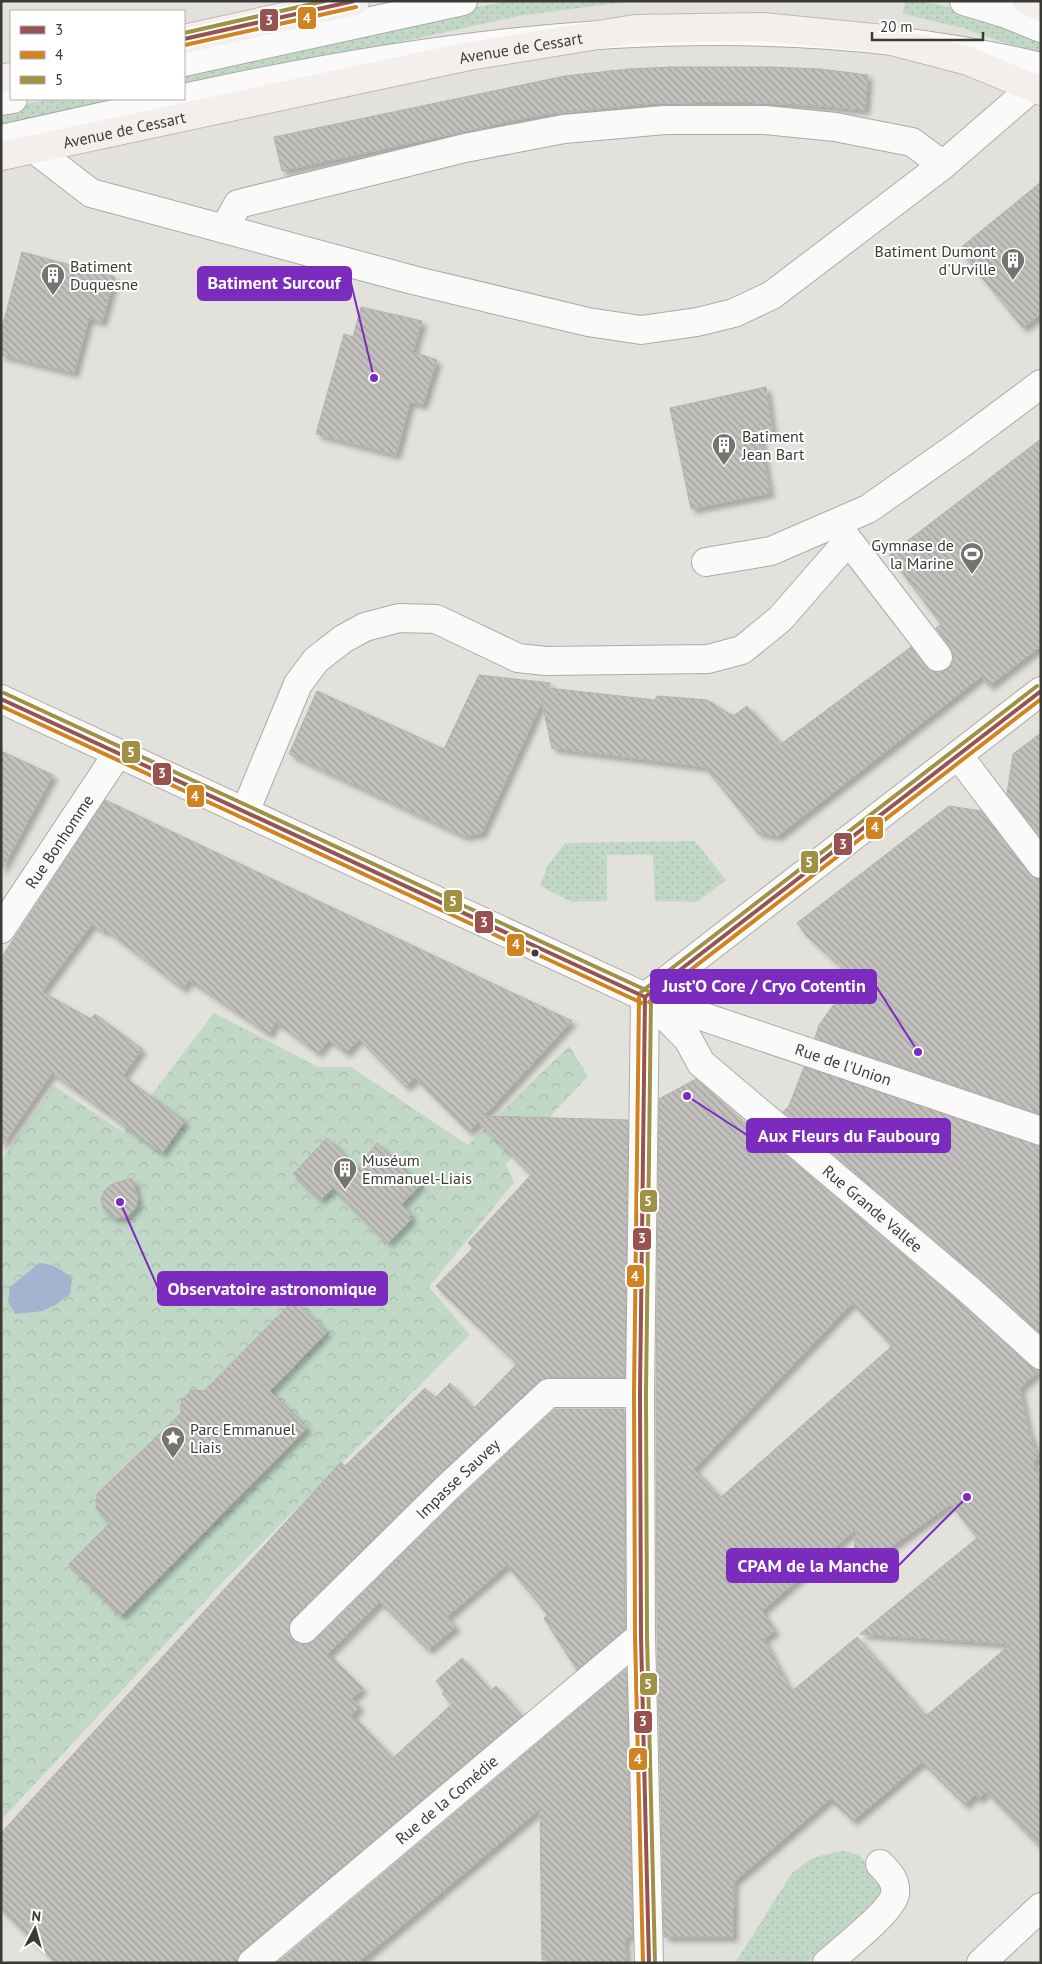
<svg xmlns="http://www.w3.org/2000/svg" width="1042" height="1964" font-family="'PT Sans',sans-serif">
<defs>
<pattern id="grass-dots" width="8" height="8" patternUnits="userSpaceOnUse" patternTransform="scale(1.25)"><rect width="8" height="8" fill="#c2d8c7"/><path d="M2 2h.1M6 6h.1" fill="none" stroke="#a8baac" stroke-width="1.8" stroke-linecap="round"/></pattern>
<pattern id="park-crowns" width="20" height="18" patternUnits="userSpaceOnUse" patternTransform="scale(1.25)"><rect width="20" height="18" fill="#c2d8c7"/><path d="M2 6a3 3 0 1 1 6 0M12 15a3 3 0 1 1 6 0" fill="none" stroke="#a8baac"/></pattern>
<pattern id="building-back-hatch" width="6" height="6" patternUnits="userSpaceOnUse" patternTransform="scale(1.25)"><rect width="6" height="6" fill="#c3c1be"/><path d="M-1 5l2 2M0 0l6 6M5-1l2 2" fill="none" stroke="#a09e9b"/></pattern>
<filter id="shadow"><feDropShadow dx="4.5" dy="4.5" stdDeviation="2.5" flood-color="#0004"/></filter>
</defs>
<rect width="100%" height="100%" fill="#e2e1db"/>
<path fill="url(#grass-dots)" d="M 509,1 L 634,1 L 518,16 L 184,90 L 184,70 L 471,8 Z
M 905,1 C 951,1 998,25 1041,40 L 1041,56 L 963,28 L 903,14 Z
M 50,99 L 143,99 L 1,129 L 1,111 L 8,108 Z
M 695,841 L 726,880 L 697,902 L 655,901 L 653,855 L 607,855 L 607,901 L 572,902 L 540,886 L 548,865 L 565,843 Z
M 844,1851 L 859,1855 L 883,1882 L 884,1892 L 819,1956 L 803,1963 L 735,1963 L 792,1873 L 809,1860 L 822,1855 Z"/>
<path fill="url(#park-crowns)" d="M 214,1013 L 318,1067 L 351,1067 L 468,1145 L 569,1046 L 588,1076 L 506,1164 L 514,1182 L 429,1287 L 470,1335 L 221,1584 L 1,1820 L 1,1161 L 54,1086 L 123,1132 Z"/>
<path fill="#a4b4d0" d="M 39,1263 C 53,1264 61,1269 72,1278 L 70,1294 L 57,1304 L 43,1311 L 15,1314 L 8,1302 L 10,1287 Z"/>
<path fill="url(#building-back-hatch)" stroke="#b3b1ae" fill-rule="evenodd" filter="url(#shadow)" d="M 671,67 L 771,67 L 820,69 L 868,75 L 865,110 L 807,105 L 741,102 L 655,103 L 539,115 L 282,171 L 274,137 L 565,76 L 628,69 Z
M 1041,182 L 1041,314 L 1023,328 L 959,249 Z
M 22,252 L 115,277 L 102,322 L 89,318 L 74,373 L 1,355 L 1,332 Z
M 361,307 L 422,321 L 413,352 L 437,360 L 423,405 L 410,402 L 396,455 L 316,434 L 344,334 L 353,337 Z
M 766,387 L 773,435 L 760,438 L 770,493 L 691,509 L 670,408 Z
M 1041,439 L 1041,646 L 989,686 L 982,676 L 778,836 L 758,833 L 705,767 L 552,748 L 542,702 L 482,833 L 464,836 L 289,754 L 317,691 L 444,749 L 479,675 L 550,683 L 548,688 L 655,700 L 657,696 L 707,700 L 733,716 L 747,706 L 781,744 L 911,647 L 926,667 L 932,671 L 941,672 L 948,669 L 953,662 L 953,654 L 950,647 L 936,628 L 941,624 L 889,555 Z
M 1041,733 L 1041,838 L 1007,794 L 1013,754 Z
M 1,751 L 53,775 L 1,871 Z
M 105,800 L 572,1021 L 484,1116 L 628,1120 L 625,1377 L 549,1377 L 538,1382 L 436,1477 L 293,1618 L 289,1624 L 289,1632 L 293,1640 L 299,1644 L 307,1644 L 315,1640 L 458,1499 L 555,1409 L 624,1409 L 625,1629 L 577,1670 L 544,1618 L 548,1615 L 507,1565 L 447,1617 L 456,1627 L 428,1650 L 380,1602 L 328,1654 L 363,1689 L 352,1698 L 360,1707 L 352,1715 L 393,1758 L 452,1704 L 442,1694 L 445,1691 L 436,1681 L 462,1658 L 491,1691 L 496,1686 L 522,1716 L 242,1951 L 238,1957 L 237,1963 L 56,1963 L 1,1910 L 1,1833 L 341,1462 L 345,1466 L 425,1388 L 435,1398 L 450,1383 L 474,1408 L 517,1364 L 436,1286 L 473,1248 L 468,1243 L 531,1175 L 479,1122 L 469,1132 L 415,1078 L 406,1087 L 359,1039 L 346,1053 L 329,1040 L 318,1053 L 276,1022 L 269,1034 L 189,980 L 183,989 L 106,930 L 103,932 L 92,924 L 42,992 L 91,1019 L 95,1014 L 142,1049 L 123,1076 L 185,1121 L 162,1153 L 52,1073 L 1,1147 L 1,958 Z
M 949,806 L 981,811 L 1029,873 L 1035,878 L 1041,879 L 1041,1114 L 815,1038 L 819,1025 L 853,978 L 807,936 L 797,923 Z
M 804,1067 L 1041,1146 L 1041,1334 L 978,1277 L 783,1112 L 789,1106 Z
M 696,1079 L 761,1137 L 762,1135 L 958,1301 L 1031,1367 L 1040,1370 L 1020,1388 L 1028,1429 L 1039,1459 L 1033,1461 L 1041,1482 L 1041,1848 L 986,1792 L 979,1799 L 975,1795 L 965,1805 L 922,1762 L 853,1821 L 830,1799 L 734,1882 L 733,1937 L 664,1937 L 657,1636 L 656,1393 L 659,1099 ZM 852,1303 L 892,1346 L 721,1497 L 694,1469 ZM 951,1504 L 977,1538 L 860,1634 L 1011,1644 L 926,1716 L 857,1637 L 791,1692 L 764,1639 L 775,1631 L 762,1611 L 856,1529 L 852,1575 Z
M 327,1138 L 358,1167 L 377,1143 L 421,1184 L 401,1205 L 411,1214 L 409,1217 L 412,1219 L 388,1243 L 333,1188 L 320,1200 L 293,1174 Z
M 132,1178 L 138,1199 L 136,1207 L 127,1217 L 114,1218 L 108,1214 L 103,1208 L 101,1200 L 104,1191 L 112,1184 Z
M 294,1300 L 327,1332 L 270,1391 L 307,1428 L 121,1616 L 69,1564 L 110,1523 L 96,1508 L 97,1494 L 181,1413 L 181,1401 L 192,1390 L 204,1391 Z
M 626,1669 L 633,1937 L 625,1937 L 626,1963 L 558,1963 L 558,1960 L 542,1960 L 540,1809 L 358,1963 L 277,1963 Z"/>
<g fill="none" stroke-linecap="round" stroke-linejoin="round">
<g stroke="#acaba7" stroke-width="30">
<g id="minor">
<path d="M 964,1 L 1004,13 L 1041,28"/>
<path d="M 184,62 L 463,1"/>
<path d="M 184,98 C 464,36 763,0 1041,67"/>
<path d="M 1,101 L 13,99"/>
<path d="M 1,139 L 182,99"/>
<path d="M 34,149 L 91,193 L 413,280 L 588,322 L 641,330 L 697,322 L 734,313 L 772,295 L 943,165 L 1033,87"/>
<path d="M 224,229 L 238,204 L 465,148 L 564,129 L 665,120 L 765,120 L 835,127 L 912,142 L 943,165"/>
<path d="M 838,527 L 938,657"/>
<path d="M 706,562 L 771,551 L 868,509 L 962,443 L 1041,384"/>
<path id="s1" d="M 1,699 L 645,997 L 1041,1131"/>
<path d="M 958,755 L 1041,864"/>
<path d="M 245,812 L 298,684 L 316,660 L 343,639 L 365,627 L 399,618 L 436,619 L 518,658 L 546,661 L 708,659 L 742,650 L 780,619 L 848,541"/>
<path id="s2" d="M 1,929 L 118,753"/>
<path d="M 645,997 L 640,1393 L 641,1636 L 649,1963"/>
<path d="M 645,997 L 1041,691"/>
<path id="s3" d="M 650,1001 L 688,1039 L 701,1063 L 968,1289 L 1041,1355"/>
<path id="s4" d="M 304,1629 L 447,1488 L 549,1393 L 640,1393"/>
<path id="s5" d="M 252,1963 L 641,1636"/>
<path d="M 827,1963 C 842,1950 892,1911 895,1894 C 897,1881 888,1872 880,1864"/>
<path d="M 981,1963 L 1041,1907"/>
</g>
</g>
<g stroke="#c0b8b3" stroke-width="30">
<g id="major">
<path d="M 1027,1 L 1041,7"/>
<path d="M 184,39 L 355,1"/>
<path d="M 1,79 L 11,77"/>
<path id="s6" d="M 1,156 L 469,56 L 635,29 L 762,27 L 884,39 L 968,61 L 1041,91"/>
</g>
</g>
<use href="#minor" stroke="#fbfafa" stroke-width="28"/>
<use href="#major" stroke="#f4efed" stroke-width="28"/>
<g stroke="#fff" stroke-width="8">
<path id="bus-1" d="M 184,39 L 354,1
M 1,699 L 645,997
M 645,997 L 640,1393 L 641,1636 L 649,1963
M 645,997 L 1041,691"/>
</g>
<g stroke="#fff" stroke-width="8">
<path id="bus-2" d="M 185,45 L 356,7
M 1,706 L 642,1003
M 639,997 L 634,1393 L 635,1636 L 643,1963
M 649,1002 L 1041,699"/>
</g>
<g stroke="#fff" stroke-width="8">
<path id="bus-3" d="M 184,33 L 325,1
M 4,693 L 648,991
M 641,992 L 1037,686
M 651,997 L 646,1393 L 647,1636 L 655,1963"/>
</g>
<use href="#bus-1" stroke="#985350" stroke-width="4"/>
<use href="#bus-2" stroke="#d18221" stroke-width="4"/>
<use href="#bus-3" stroke="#a19144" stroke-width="4"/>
</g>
<defs>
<g id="building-pin" transform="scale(1.25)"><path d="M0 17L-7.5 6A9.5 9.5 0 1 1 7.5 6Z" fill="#757470" stroke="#fff"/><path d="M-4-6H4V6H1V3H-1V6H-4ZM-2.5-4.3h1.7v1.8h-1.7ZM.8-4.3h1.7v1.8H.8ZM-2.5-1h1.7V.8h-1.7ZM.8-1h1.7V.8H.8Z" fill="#fff"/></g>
<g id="stadium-pin" transform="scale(1.25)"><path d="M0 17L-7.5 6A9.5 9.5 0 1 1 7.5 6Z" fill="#757470" stroke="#fff"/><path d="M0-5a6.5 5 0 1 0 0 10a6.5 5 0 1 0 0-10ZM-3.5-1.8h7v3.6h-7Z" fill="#fff"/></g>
<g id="sight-pin" transform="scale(1.25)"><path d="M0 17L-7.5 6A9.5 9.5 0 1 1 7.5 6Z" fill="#757470" stroke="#fff"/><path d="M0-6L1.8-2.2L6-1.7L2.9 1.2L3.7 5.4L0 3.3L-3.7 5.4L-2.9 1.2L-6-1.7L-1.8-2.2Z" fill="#fff"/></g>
</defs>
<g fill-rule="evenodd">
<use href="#building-pin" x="1013" y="260"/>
<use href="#building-pin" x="53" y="275"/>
<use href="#building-pin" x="724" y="445"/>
<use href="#stadium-pin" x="972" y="554"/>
<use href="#building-pin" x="345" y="1169"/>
<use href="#sight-pin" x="173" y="1438"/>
</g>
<circle fill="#3b3a36" stroke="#fff" stroke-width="2" cx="535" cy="953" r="4.5"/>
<g text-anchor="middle" stroke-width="4" stroke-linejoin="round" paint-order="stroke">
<g font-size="16" fill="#3b3a36" stroke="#fff">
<text dy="6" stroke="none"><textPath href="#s6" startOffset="531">Avenue de Cessart</textPath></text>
<text dy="6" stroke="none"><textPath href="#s6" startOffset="126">Avenue de Cessart</textPath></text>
<text dy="6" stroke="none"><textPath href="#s2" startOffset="105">Rue Bonhomme</textPath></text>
<text dy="6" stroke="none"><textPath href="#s1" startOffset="919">Rue de l'Union</textPath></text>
<text dy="6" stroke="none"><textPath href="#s3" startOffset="306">Rue Grande Vallée</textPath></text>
<text dy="6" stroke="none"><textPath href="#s4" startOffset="215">Impasse Sauvey</textPath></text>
<text dy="6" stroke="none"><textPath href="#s5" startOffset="254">Rue de la Comédie</textPath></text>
</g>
<g font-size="16" fill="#3b3a36" stroke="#fff" text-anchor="start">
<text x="996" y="257" text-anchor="end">Batiment Dumont<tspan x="996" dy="18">d'Urville</tspan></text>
<text x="70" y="272">Batiment<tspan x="70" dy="18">Duquesne</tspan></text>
<text x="742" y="442">Batiment<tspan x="742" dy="18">Jean Bart</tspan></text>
<text x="954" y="551" text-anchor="end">Gymnase de<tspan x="954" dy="18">la Marine</tspan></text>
<text x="362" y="1166">Muséum<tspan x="362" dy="18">Emmanuel-Liais</tspan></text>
<text x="190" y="1435">Parc Emmanuel<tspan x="190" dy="18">Liais</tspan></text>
</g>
</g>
<path fill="none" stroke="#7b2cbf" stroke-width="2" d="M374 378L351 283M918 1052L876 986M687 1096L747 1135M120 1202L158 1288M967 1497L898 1566"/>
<g fill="#7b2cbf" stroke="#fff" stroke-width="2">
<circle cx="374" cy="378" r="5"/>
<circle cx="918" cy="1052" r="5"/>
<circle cx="687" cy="1096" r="5"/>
<circle cx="120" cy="1202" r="5"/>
<circle cx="967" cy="1497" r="5"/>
</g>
<g fill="#7b2cbf" stroke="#7b2cbf" stroke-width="2">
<rect x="198" y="267" width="153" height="33" rx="5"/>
<rect x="651" y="970" width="225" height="33" rx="5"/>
<rect x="747" y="1119" width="203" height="33" rx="5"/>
<rect x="158" y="1272" width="229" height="33" rx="5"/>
<rect x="727" y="1549" width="171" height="33" rx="5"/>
</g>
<g font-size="18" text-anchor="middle" font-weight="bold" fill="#fff">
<text x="274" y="289">Batiment Surcouf</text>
<text x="764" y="992">Just’O Core / Cryo Cotentin</text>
<text x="849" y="1142">Aux Fleurs du Faubourg</text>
<text x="272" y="1295">Observatoire astronomique</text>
<text x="813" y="1572">CPAM de la Manche</text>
</g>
<g stroke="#fff" stroke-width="2">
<rect x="297" y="6" width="20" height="24" rx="5" fill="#d18221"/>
<rect x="259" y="8" width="20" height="24" rx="5" fill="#985350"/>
<rect x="121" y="740" width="20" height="24" rx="5" fill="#a19144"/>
<rect x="152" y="762" width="20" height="24" rx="5" fill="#985350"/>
<rect x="186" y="784" width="19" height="24" rx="5" fill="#d18221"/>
<rect x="865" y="816" width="19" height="24" rx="5" fill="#d18221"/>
<rect x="833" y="832" width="20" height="24" rx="5" fill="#985350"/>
<rect x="800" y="850" width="19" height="24" rx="5" fill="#a19144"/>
<rect x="443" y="889" width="20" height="24" rx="5" fill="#a19144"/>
<rect x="474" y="910" width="20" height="24" rx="5" fill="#985350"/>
<rect x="506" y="933" width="19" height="24" rx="5" fill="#d18221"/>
<rect x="639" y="1189" width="19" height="24" rx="5" fill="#a19144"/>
<rect x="632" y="1227" width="20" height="24" rx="5" fill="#985350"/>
<rect x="626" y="1264" width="19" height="24" rx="5" fill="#d18221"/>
<rect x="639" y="1672" width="19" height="24" rx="5" fill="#a19144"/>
<rect x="633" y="1710" width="20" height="24" rx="5" fill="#985350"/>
<rect x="628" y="1747" width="20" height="24" rx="5" fill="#d18221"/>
</g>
<g font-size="14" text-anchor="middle" font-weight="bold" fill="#fff">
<text x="307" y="23">4</text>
<text x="269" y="25">3</text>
<text x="131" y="757">5</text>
<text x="162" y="778">3</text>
<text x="195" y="801">4</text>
<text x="875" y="832">4</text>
<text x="843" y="849">3</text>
<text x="809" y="867">5</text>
<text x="453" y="906">5</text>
<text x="484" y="927">3</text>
<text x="516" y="949">4</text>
<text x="648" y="1206">5</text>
<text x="642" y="1243">3</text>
<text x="635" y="1281">4</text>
<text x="648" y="1689">5</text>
<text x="643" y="1726">3</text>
<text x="638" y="1764">4</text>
</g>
<rect width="1042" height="1964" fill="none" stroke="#3b3a36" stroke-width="5"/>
<rect x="10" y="10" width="175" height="90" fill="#ffffff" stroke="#b1b0af"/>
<rect x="20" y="26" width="25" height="8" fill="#985350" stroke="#b1b0af"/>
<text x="55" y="35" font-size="15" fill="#3b3a36">3</text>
<rect x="20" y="51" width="25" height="8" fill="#d18221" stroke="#b1b0af"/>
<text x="55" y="60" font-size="15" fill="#3b3a36">4</text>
<rect x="20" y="76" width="25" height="8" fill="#a19144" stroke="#b1b0af"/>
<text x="55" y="85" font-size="15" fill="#3b3a36">5</text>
<g transform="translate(35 1929) rotate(6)" stroke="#ffffff" stroke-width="4" paint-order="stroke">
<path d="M0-4L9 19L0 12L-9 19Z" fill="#3b3a36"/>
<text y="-8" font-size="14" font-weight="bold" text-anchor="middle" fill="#3b3a36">N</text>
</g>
<path d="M872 32v8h111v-8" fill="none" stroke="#3b3a36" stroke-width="2.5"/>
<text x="880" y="32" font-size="15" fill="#3b3a36" stroke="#ffffff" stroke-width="4" paint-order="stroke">20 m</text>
</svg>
